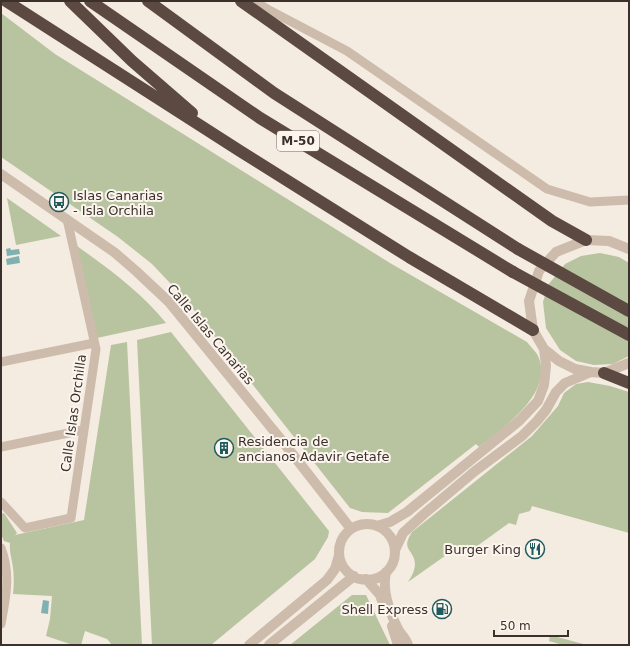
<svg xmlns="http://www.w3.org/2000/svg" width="630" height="646" font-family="'DejaVu Sans',sans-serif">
<rect width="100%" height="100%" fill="#f4ebe1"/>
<path fill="#b8c4a0" d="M 1,13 L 55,54 L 390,263 L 527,342 C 530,346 534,350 537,354 C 557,391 503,428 479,447 L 476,444 L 388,513 L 362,512 L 350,508 L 186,300 L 152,264 L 118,237 L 1,157 Z
M 7,198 L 61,236 L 16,245 Z
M 77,246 C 109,269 141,292 166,323 L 97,338 Z
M 600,253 L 619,257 L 629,263 L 629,356 L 613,364 L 594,365 L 576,361 L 560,350 L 546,328 L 543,302 L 548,285 L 565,264 L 581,256 Z
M 171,332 L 329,531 L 328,537 L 315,559 L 211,645 L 152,645 L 137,340 Z
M 127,342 L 142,645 L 112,645 L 107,639 L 85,631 L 81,645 L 73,645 L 46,636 L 50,619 L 52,596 L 13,594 C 14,585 14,577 13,568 C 12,559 9,552 10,543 L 4,541 L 1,534 L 1,514 L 4,513 L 17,533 L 15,535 L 84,520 L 111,345 Z
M 588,382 L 610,386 L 629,392 L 629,533 L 532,506 L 530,511 L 519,514 L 516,525 L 509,523 L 473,549 L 459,546 L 408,582 C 412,576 415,570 415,564 C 414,548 400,551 412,532 L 532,436 L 558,406 L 564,393 L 576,384 Z
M 352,595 L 366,595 L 390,645 L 290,645 Z
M 550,635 L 587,645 L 563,645 L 549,641 Z"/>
<path fill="#7fb0b2" d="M 10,248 L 11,250 L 19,249 L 20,254 L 7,256 L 6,249 Z
M 19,256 L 20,263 L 7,265 L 6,259 Z
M 43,600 L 49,601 L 48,614 L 41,613 Z"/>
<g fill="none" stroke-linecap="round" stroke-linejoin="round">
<path stroke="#cdbbac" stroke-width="9" d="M 254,1 L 269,10 L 347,51 L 547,189 L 590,202 L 629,200
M 1,362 L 94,343
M 1,447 L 83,430
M 1,502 L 25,528 L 71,518 L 96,349 L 67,219
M 1,548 C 11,573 6,598 1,624"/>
<path stroke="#cdbbac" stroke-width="10" d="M 1,174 L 114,252 L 136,271 L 169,302 L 287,447 L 351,529
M 629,249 L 609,241 L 586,240 L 556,252 L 539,271 L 529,301 L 533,330 L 544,349 L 559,361 L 575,369 L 591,372 L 604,373 L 629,363
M339 552a28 28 0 1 1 56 0a28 28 0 1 1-56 0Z
M 377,526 L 390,522 L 407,512 L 519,421 L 538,401 L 544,385 L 546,366 L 544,349
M 395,550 L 403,533 L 424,514 L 475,471 L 522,436 L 537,421 L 546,410 L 556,392 L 565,383 L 591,372
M 386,572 C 382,590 390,613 398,629 C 401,635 406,638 408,645
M 366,579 L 380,595 L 384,606
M 392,626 L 398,645
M 249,645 L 327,580 L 335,569 L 339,555
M 269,645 L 354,576"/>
<path stroke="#5c4a42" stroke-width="12" d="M 6,1 L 240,151 L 409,257 L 533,330
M 70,1 L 132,61 L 192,113
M 90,1 L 260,118 L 513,272
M 148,1 L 274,93 L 518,249
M 241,1 L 552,221 L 586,240
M 604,373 L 629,383"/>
<path stroke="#5c4a42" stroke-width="12" d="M 518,249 L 629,311
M 513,272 L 629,335"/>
</g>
<defs>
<g id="bus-ring" transform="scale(1)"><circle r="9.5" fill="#fbf5ee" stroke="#1f5a5e" stroke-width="1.5"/><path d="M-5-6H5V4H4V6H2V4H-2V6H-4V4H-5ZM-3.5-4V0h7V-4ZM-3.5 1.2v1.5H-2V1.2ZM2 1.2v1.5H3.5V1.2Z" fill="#1f5a5e"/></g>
<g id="building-ring" transform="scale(1)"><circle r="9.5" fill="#fbf5ee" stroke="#1f5a5e" stroke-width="1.5"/><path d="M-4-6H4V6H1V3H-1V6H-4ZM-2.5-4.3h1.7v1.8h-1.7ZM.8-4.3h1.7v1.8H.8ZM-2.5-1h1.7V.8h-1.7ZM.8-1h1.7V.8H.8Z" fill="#1f5a5e"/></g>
<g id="restaurant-ring" transform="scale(1)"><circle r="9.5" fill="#fbf5ee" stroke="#1f5a5e" stroke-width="1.5"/><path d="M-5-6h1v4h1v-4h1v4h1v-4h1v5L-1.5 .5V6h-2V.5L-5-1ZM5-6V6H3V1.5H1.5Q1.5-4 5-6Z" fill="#1f5a5e"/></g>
<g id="fuel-ring" transform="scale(1)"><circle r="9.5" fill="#fbf5ee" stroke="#1f5a5e" stroke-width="1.5"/><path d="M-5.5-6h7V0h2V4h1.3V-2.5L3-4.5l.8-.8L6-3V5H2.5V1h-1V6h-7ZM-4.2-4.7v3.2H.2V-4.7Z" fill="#1f5a5e"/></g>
</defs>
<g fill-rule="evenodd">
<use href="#bus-ring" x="59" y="202"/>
<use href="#building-ring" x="224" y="448"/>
<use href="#restaurant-ring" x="535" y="549"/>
<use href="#fuel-ring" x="442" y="609"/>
</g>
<g text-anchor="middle" stroke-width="4" stroke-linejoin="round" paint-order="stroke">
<rect fill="#fbf5ee" stroke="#756b66" stroke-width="1" x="277" y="131" width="42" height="20" rx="3"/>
<g font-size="12" font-weight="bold" fill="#3b302b">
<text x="298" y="145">M-50</text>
</g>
<g font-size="13" fill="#3b302b" stroke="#fbf5ee" text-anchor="start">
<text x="73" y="200">Islas Canarias<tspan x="73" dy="15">- Isla Orchila</tspan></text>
<text x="238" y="446">Residencia de<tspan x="238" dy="15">ancianos Adavir Getafe</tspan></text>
<text x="521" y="554" text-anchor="end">Burger King</text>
<text x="428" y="614" text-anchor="end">Shell Express</text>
</g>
<g font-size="13" fill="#3b302b" stroke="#fbf5ee">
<text transform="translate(211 334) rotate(50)" y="5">Calle Islas Canarias</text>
<text transform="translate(73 413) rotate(-82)" y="5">Calle Islas Orchilla</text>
</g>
</g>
<rect width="630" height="646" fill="none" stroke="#3b302b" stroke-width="4"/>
<path d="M494 630v6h74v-6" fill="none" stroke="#3b302b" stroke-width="2"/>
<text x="500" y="630" font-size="12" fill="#3b302b" stroke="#fbf5ee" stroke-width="3" paint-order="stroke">50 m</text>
</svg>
